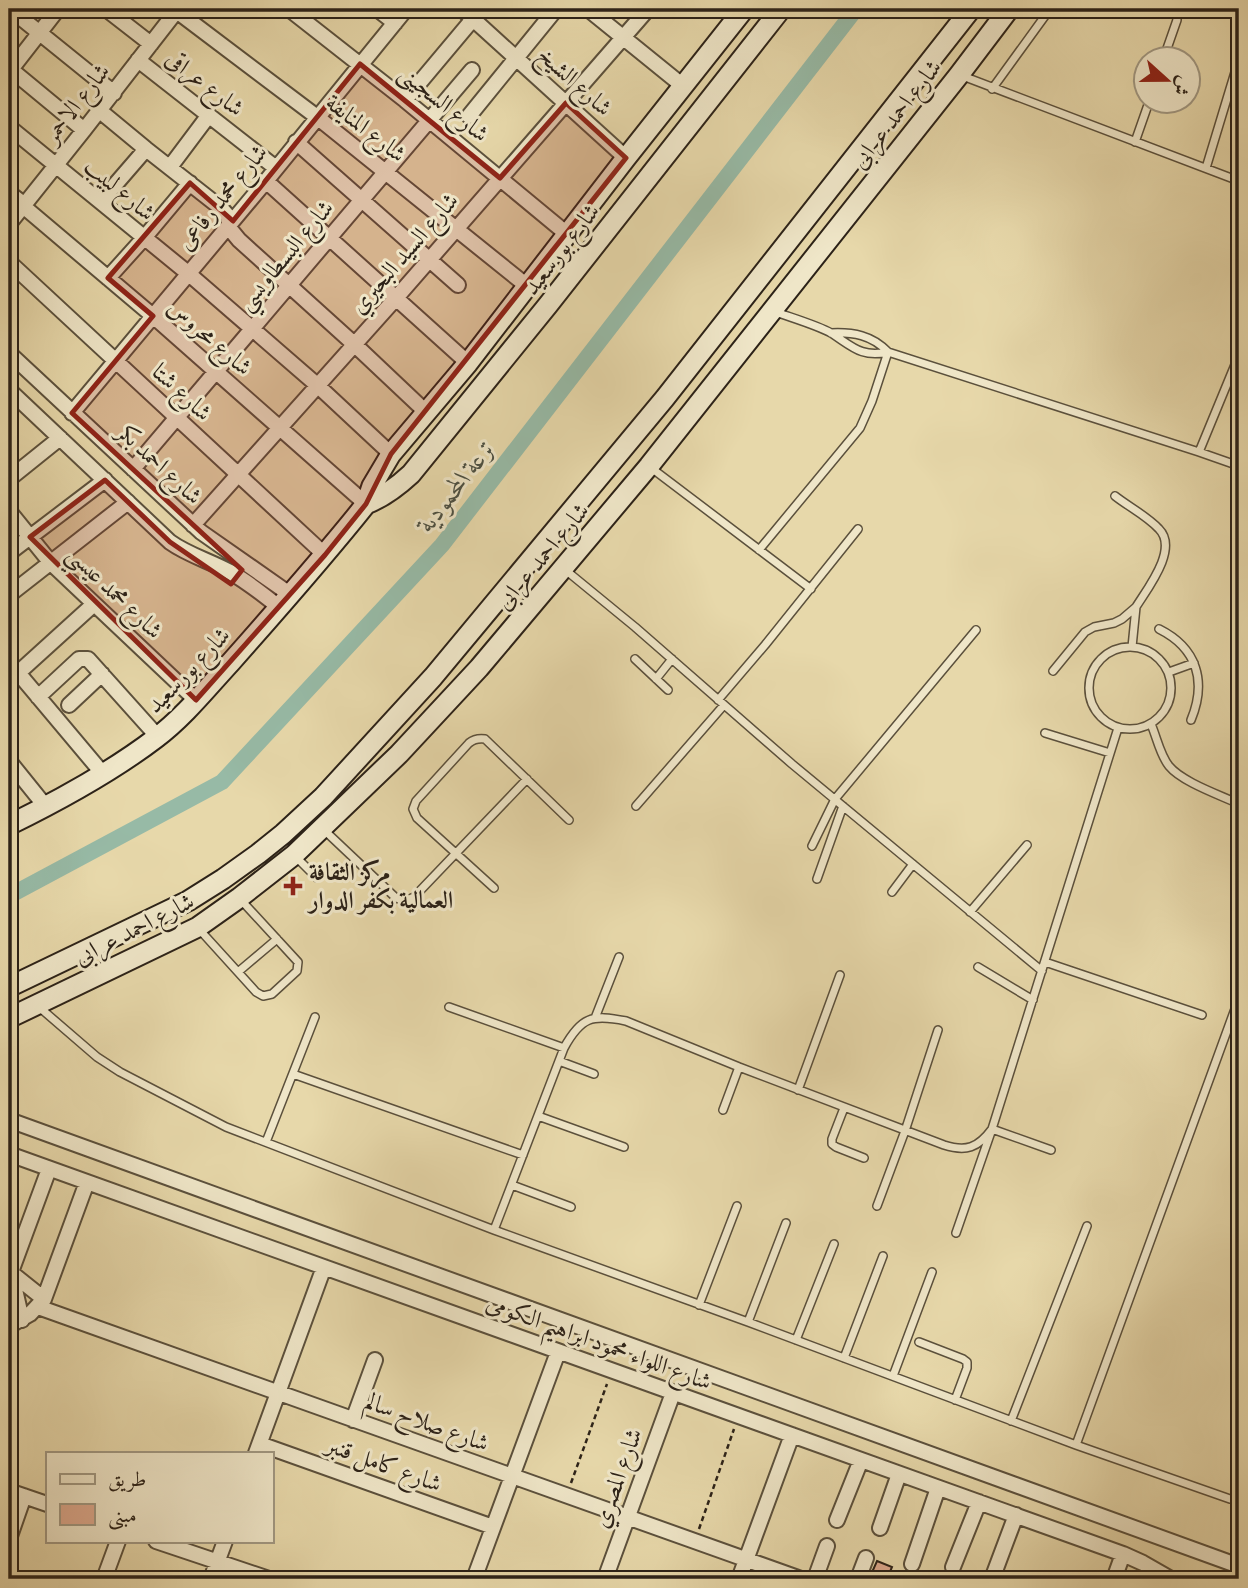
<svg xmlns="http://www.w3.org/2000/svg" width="1248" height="1588" font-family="Vollkorn,Amiri,serif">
<rect width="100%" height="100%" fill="#e7d8aa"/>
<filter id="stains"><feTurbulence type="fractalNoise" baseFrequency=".00286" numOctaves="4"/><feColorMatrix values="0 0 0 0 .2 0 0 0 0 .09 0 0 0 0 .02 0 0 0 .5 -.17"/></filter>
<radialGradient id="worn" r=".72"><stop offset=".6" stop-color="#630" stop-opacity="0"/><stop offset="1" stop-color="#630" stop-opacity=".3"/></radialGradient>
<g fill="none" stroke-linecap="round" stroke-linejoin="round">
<path stroke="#97baa6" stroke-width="16" d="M 9,896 L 222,782 L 442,545 L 856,9"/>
</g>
<path fill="#dda98e" stroke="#2c2218" stroke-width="2" d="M 877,1561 L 892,1567 L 887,1579 L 869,1579 Z"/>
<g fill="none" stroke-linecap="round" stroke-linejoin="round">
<g stroke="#5b503c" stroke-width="10">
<path id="lane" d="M 1163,60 L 1177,20 L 1175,9
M 960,75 L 1239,181
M 992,89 L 1050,9
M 1135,142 L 1149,102
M 1206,168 L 1239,59
M 773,311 C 789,317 817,325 831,333 C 852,346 861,358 888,352 L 1199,452 L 1239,466
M 831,333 C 853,332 872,335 888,352
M 1199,452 L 1239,355
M 650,467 L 811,589
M 759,550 L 860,428 L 872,401 L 888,352
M 563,568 L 635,627 L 792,764 L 1042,971
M 1159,629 C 1197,648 1207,681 1191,720
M1089 688a41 41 0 1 1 82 0a41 41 0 1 1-82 0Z
M 1132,647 L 1136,607
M 635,659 L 668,690
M 1053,671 L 1085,632 L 1094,627 L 1114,623 L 1122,619 L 1136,607 C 1147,589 1179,549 1159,529 C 1147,516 1129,507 1115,496
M 1169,672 L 1194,663
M 656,679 L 672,659
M 718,700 L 765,645 L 858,529
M 1151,724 C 1157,738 1160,755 1169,766 C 1182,782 1220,795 1239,804
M 1045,733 L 1110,753
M 636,806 L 724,705
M 323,829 L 396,898 L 405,901 L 414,897 L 527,779
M 812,846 L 835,799 L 976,630
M 295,856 L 317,878
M 817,879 L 843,806
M 494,888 L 417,818 L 413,809 L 416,801 L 469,743 C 474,739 478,738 485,739 L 569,820
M 892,892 L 913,864
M 970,912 L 1027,845
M 198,928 L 256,992 L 263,996 L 272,994 L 297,971 L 298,962 L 240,899
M 1045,962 L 1202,1015
M 978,967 L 1033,1000
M 238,972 L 277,939
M 39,1007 L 97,1057 L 120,1072 L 226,1127 L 494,1230 L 748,1322 L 1076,1445 L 1230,1499
M 449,1007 L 564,1048
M 595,1018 L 619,957
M 559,1061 L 594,1074
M 293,1074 L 523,1155
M 798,1090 L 840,975
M 844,1108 L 832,1139 L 832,1144 L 836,1147 L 864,1158
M 723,1110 L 739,1067
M 538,1116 L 624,1147
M 266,1142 L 315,1017
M 512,1185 L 571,1207
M 877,1206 L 905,1131 L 938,1030
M 494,1230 L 564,1048 C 581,1017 592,1014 626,1021 L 739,1067 L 944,1145 C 966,1152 978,1148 992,1129 L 1118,728
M 956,1233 L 992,1129 L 1051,1150
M 699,1305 L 737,1206
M 748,1322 L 786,1223
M 796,1340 L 834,1244
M 919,1342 L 963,1359 L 967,1362 L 967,1368 L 955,1400
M 844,1358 L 883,1256
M 893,1376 L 932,1272
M 1011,1421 L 1087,1226
M 1076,1445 L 1239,998"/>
</g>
<g stroke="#5b503c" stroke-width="18">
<path id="street" d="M 10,9 L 114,93
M 106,9 L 151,44
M 174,9 L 317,117 L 527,286
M 289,9 L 405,100 L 567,234
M 377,9 L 395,23
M 462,9 L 626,158
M 588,9 L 683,86
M 138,60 L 276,168
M 9,68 L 84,130
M 9,72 L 58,9
M 405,100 L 473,19
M 100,111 L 146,149 L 221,208 L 228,216 L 230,229 L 239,240 L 354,344 L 426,412
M 469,116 L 556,9
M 9,127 L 189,274 L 317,385 L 391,454
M 296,142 L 458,285
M 170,167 L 209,115
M 266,181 L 468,363
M 9,193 L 25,205
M 101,201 L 146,149
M 23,206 L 153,316 L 366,504
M 9,224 L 84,130 L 178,9
M 9,262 L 325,555
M 108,278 L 144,238 L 190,183
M 9,353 L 201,532 L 291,595
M 9,390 L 170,542 C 188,555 210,561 230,572 C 248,582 264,595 280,608
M 72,413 L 266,181 L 406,9
M 133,469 L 472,70
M 9,479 L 60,438
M 9,511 L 51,563 L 196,700
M 193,525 L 396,298 L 648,9
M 9,553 L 105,480
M 9,595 L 128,502
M 9,662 L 104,775
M 18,673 L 94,604
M 38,697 L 79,659 L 88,659 L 158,737
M 69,705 L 102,674
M 9,761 L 46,807
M 9,1120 L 1239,1566
M 9,1154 L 1123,1554 L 1143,1563 L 1171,1579
M 9,1271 L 44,1299
M 38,1307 L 801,1579
M 22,1320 L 11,1272 L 49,1169
M 9,1326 L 30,1314 L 44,1299 L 87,1182
M 353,1420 L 375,1360
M 260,1444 L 493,1527
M 256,1453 L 324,1267
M 9,1491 L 47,1504
M 837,1520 L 861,1460
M 880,1528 L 899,1474
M 9,1539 L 24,1496
M 156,1541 L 269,1579
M 912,1564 L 938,1488
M 953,1567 L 979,1502
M 104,1579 L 118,1541
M 211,1579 L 225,1541
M 474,1579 L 558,1352
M 605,1579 L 673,1393
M 739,1579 L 792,1435
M 815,1579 L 827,1546
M 858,1579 L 866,1558
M 992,1579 L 1016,1515
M 1114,1579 L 1123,1554"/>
</g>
<g stroke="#2c2218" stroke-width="23">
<path id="secondary" d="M 366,504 C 384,497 397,487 411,474 L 548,305 L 781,9
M 9,825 C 60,800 110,773 156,738 C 184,717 207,688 231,662 C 277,610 323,558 366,504 L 372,486 L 391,454 L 468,363 L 626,158 L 744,9
M 9,987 L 188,901 L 223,879 L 258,854 L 283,834 L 323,797 L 433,677 L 665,398 L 971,9
M 9,1018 L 198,927 L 239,898 L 294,855 L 399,754 L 479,668 L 649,466 L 959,75 L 1009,9"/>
</g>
<path stroke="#2c2218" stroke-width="2.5" stroke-dasharray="5 3.5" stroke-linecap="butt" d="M 571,1483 L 607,1384
M 699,1529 L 734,1429"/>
<use href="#lane" stroke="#efe6c8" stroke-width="7"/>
<use href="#street" stroke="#efe6c8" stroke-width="14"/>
<use href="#secondary" stroke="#efe6c8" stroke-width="19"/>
</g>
<path fill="#8f2418" fill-opacity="0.2" stroke="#8f2418" stroke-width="5" stroke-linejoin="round" d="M 360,64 L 500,178 L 566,103 L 626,158 L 391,454 L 366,504 L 325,555 L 196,700 L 30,537 L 105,480 L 170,542 L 231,584 L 242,570 L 72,413 L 153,316 L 108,278 L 190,183 L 233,221 Z"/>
<path fill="#8f2418" stroke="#efe6c8" stroke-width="2.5" d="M289.5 875.5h7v7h7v7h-7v7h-7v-7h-7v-7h7z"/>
<g text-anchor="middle" stroke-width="6" stroke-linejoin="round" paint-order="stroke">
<g font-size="24" fill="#2c2218" stroke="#efe6c8">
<text transform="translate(575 81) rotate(42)" y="8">شارع الشيخ</text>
<text transform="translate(205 83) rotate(38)" y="8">شارع عراقى</text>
<text transform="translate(76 103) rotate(-52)" y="8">شارع الاحمر</text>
<text transform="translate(444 103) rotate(39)" y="8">شارع السجينى</text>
<text transform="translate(896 114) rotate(-52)" y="8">شارع احمد عرابى</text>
<text transform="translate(366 128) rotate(38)" y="8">شارع المنايفة</text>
<text transform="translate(120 189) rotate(40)" y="8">شارع لبيب</text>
<text transform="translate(222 197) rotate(-51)" y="8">شارع محمد رفاعى</text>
<text transform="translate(561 249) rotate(-52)" y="8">شارع بورسعيد</text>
<text transform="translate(404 253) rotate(-49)" y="8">شارع السيد البحيري</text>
<text transform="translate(285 255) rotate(-50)" y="8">شارع البسطاويسي</text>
<text transform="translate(210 337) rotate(41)" y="8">شارع محروس</text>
<text transform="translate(182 392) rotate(43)" y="8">شارع شتا</text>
<text transform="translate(160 464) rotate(43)" y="8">شارع احمد بكر</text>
<text transform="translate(542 556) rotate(-50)" y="8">شارع احمد عرابى</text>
<text transform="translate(115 592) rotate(44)" y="8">شارع محمد عيسي</text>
<text transform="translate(188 670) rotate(-46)" y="8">شارع بورسعيد</text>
<text transform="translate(134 929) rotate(-27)" y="8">شارع احمد عرابى</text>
<text transform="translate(599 1342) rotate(20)" y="8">شارع اللواء محمود ابراهيم الكومى</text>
<text transform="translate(427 1422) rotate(20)" y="8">شارع صلاح سالم</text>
<text transform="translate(384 1464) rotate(20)" y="8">شارع كامل قنبر</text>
<text transform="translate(617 1478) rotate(-70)" y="8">شارع المصري</text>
</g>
<g font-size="24" font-weight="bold" fill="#2c2218" stroke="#efe6c8" text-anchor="start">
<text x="309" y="880">مركز الثقافة<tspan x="309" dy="28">العمالية بكفر الدوار</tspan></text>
</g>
<g font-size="26" font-style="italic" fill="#4c5043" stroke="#efe6c8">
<text transform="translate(456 485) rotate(-52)" y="9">ترعة المحمودية</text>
</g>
</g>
<rect width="1248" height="1588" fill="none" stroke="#e7d8aa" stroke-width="35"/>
<rect x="10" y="10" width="1227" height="1567" fill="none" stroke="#2c2218" stroke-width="3.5"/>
<rect x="18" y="18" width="1213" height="1553" fill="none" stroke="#2c2218" stroke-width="2"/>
<rect x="46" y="1452" width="228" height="91" fill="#efe6c8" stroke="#a19882" stroke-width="2"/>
<rect x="60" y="1474" width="35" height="10" fill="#efe6c8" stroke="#a19882" stroke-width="2"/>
<text x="108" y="1486" font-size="21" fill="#2c2218">طريق</text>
<rect x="60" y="1504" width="35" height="21" fill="#dda98e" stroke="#a19882" stroke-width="2"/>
<text x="108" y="1522" font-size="21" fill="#2c2218">مبنى</text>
<g transform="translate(1167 80) rotate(111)"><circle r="33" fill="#efe6c8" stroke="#a19882" stroke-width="2"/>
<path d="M0-5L12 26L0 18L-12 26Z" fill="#8f2418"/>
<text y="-10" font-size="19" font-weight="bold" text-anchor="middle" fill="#2c2218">ش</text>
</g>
<rect width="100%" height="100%" filter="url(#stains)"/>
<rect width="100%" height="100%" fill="url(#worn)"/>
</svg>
